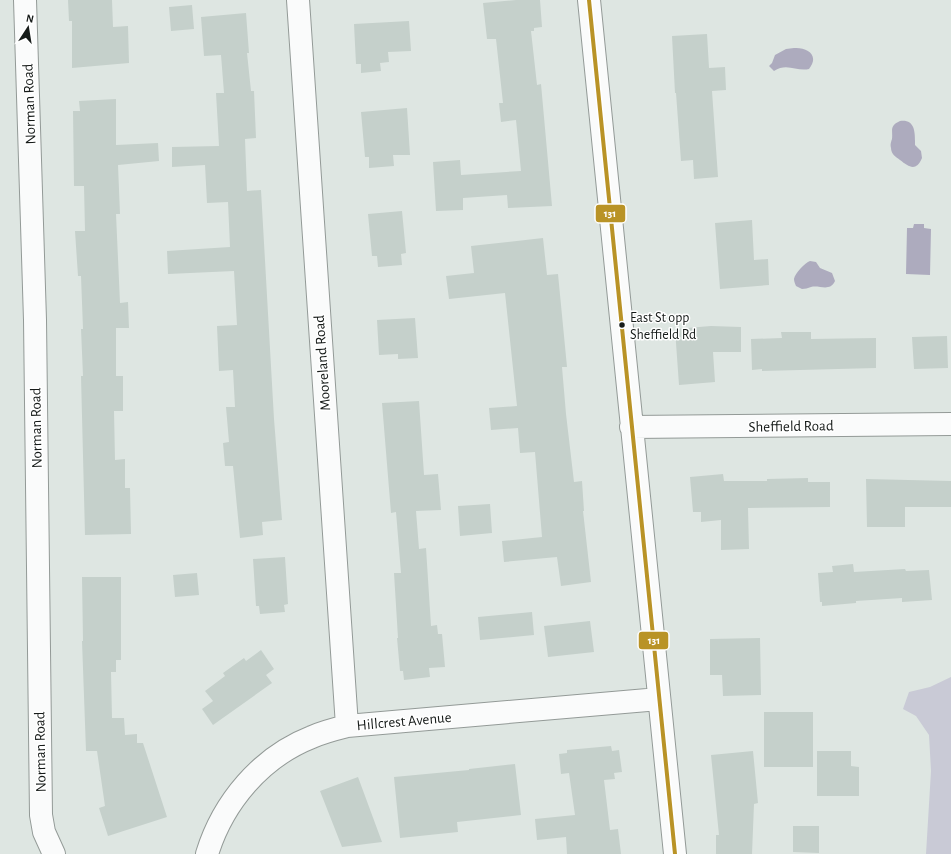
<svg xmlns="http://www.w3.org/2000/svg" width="951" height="854" font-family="'Alegreya Sans',sans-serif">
<rect width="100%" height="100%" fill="#dee6e2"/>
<path fill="#c9cad6" d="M 951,677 L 951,854 L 926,854 L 931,771 L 929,735 L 916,716 L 903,709 L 909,692 L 930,687 Z"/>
<path fill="#adabbe" d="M 794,48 C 807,47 820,55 809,69 C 797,72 787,62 774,71 L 769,66 L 772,63 L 775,55 L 786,49 Z
M 900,121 C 916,119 915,134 915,145 L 921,151 L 922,158 C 916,172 909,167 900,160 C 896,157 891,154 891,148 C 890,145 891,142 892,139 C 893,130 889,126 900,121 Z
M 914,224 L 924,224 L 924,228 L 931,229 L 930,275 L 906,274 L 907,228 L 913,228 Z
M 810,261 L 816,262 L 820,268 L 832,273 L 835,281 C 830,292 820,285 811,287 C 808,288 805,289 802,289 L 796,286 C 795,284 794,281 794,279 C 795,273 805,263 810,261 Z"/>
<path fill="#c5d0cb" d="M 68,0 L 112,0 L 113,27 L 128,26 L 129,63 L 72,68 L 72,21 L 69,21 Z
M 516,0 L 540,0 L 542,27 L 534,28 L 534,31 L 531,31 L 537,85 L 541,84 L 552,206 L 508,208 L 507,195 L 463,198 L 463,210 L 436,211 L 433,162 L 460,160 L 461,175 L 521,171 L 516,120 L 501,122 L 499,103 L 503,103 L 496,39 L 487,39 L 483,3 Z
M 192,5 L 194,29 L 171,31 L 169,7 Z
M 246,13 L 249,53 L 247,53 L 251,91 L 254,91 L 256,138 L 245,139 L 247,191 L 261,190 L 274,419 L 282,520 L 262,522 L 263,535 L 240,538 L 233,466 L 225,466 L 223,443 L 229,442 L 226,407 L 235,407 L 233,370 L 219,371 L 217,326 L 237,325 L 234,271 L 168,274 L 167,251 L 230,247 L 228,202 L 207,203 L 205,165 L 172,167 L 172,147 L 219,146 L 216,93 L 224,93 L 221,55 L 204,56 L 201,17 Z
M 409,21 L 411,51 L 388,52 L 389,62 L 380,63 L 381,71 L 361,73 L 361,64 L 356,64 L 354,24 Z
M 707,34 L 709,68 L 725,67 L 726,90 L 712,91 L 718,177 L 694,179 L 693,160 L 681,161 L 676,93 L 675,93 L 672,36 Z
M 116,99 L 116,145 L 158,143 L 159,161 L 118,165 L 120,214 L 116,214 L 120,303 L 128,302 L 129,328 L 116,328 L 116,376 L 123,376 L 123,411 L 114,411 L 115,460 L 125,459 L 125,488 L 130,488 L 131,534 L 85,535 L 81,376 L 83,376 L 81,329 L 83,329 L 81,276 L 78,276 L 75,231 L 85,231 L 84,186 L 74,186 L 73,111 L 80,111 L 79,101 Z
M 407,108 L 410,155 L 393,155 L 394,166 L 369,168 L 369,157 L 365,157 L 361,112 Z
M 402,211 L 406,253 L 401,254 L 402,265 L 378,267 L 377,256 L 372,256 L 368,214 Z
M 752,220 L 754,260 L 768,259 L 769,285 L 720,289 L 715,223 Z
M 543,238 L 547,275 L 558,274 L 567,367 L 562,367 L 566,414 L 574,482 L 582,481 L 584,511 L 583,511 L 591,582 L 561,586 L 557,557 L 504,562 L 502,541 L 542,537 L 535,452 L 520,453 L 518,428 L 491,430 L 489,408 L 517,406 L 505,293 L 449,299 L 446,276 L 474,273 L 471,246 Z
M 415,318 L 418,358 L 398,359 L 398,354 L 379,355 L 377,320 Z
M 711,326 L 741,327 L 741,352 L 713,352 L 715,382 L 679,385 L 675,329 Z
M 781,332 L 811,332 L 811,339 L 876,338 L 876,368 L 762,371 L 762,369 L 752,370 L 751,339 L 782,338 Z
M 947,336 L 948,368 L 914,369 L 912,337 Z
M 419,401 L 424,475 L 438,474 L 441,510 L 416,511 L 419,549 L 426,548 L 431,626 L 437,625 L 438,634 L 442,634 L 445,667 L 429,668 L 430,677 L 404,680 L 403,671 L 400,671 L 397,638 L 398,638 L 394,573 L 401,573 L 396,512 L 391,513 L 382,403 Z
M 723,474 L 724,481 L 767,481 L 767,479 L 808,478 L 808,482 L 830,482 L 830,507 L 748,508 L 749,549 L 721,550 L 721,520 L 701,522 L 701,512 L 693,512 L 690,477 Z
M 866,479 L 951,481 L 951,507 L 905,507 L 905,527 L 867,527 Z
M 490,504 L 492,533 L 460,536 L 458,506 Z
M 285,557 L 288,604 L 284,605 L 285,612 L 260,614 L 259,606 L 256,606 L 253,559 Z
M 853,564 L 854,572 L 905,569 L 906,571 L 929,570 L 932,600 L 902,602 L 902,598 L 856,601 L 856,603 L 822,606 L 822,602 L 820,602 L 818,573 L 833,572 L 832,566 Z
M 197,573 L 199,595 L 175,597 L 173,575 Z
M 82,577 L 121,577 L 121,660 L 116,660 L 116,672 L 111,672 L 112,718 L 124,718 L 125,735 L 137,734 L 137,743 L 143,743 L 167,817 L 108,836 L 99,808 L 105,806 L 97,751 L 86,751 L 82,641 L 83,641 Z
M 532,612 L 534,635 L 480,640 L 478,617 Z
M 590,621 L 594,652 L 548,657 L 544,626 Z
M 760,638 L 761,695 L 723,696 L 722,675 L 710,675 L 710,639 Z
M 261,650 L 274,669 L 266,675 L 272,683 L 213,725 L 202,709 L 213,701 L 205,691 L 225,676 L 223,673 L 244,658 L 246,661 Z
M 764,712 L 813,712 L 813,767 L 764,767 Z
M 611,746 L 612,751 L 619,750 L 622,772 L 614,773 L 615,779 L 604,780 L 610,830 L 618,829 L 621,854 L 567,854 L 566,837 L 537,840 L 535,819 L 575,815 L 569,773 L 561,774 L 559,754 L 567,753 L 567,750 Z
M 753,751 L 758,803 L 754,804 L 752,854 L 716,854 L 716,835 L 719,835 L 711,755 Z
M 817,751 L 851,751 L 851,766 L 859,767 L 859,796 L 817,796 Z
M 515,764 L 521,815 L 457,822 L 458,832 L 400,838 L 394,777 L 469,770 L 469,769 Z
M 358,777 L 382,842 L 342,847 L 320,791 Z
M 793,826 L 819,826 L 819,853 L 793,852 Z"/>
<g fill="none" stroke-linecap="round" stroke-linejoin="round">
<g stroke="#939a97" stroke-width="24">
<path id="street" d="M 25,0 L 35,320 L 41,815 L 44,832 L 54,854
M 298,0 L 347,726
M 589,0 L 675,854
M 631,427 L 951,424
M 207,854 C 223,802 261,757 312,737 C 323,732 335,729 347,726 L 659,699"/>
</g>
<use href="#street" stroke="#fafbfb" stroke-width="22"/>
<g stroke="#fff" stroke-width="7">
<path id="bus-1" d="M 589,0 L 675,854"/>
</g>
<use href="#bus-1" stroke="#b99326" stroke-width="4"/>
</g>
<circle fill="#161b19" stroke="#fff" stroke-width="1.5" cx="622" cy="325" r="3.5"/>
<g text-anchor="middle" stroke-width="3" stroke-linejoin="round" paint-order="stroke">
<g font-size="14" fill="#161b19" stroke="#fff" text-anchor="start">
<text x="630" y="322">East St opp<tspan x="630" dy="17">Sheffield Rd</tspan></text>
</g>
<g font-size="15" fill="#161b19" stroke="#fff">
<text transform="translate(29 104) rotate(-92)" y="5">Norman Road</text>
<text transform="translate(322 363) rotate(-94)" y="5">Mooreland Road</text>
<text transform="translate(791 426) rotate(-1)" y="5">Sheffield Road</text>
<text transform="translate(36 428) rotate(-91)" y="5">Norman Road</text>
<text transform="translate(404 721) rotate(-5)" y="5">Hillcrest Avenue</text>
<text transform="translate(40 752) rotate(-91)" y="5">Norman Road</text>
</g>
</g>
<g stroke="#fff" stroke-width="1.5">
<rect x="595" y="204" width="31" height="19" rx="4" fill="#b99326"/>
<rect x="638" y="631" width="31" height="19" rx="4" fill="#b99326"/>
</g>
<g font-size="11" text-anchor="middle" font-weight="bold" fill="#fff">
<text x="610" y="217">131</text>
<text x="654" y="644">131</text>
</g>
<g transform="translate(28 28) rotate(12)" stroke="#ffffff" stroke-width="3" paint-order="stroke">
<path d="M0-3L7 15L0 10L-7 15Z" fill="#161b19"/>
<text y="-6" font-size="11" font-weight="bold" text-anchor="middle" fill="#161b19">N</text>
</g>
</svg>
